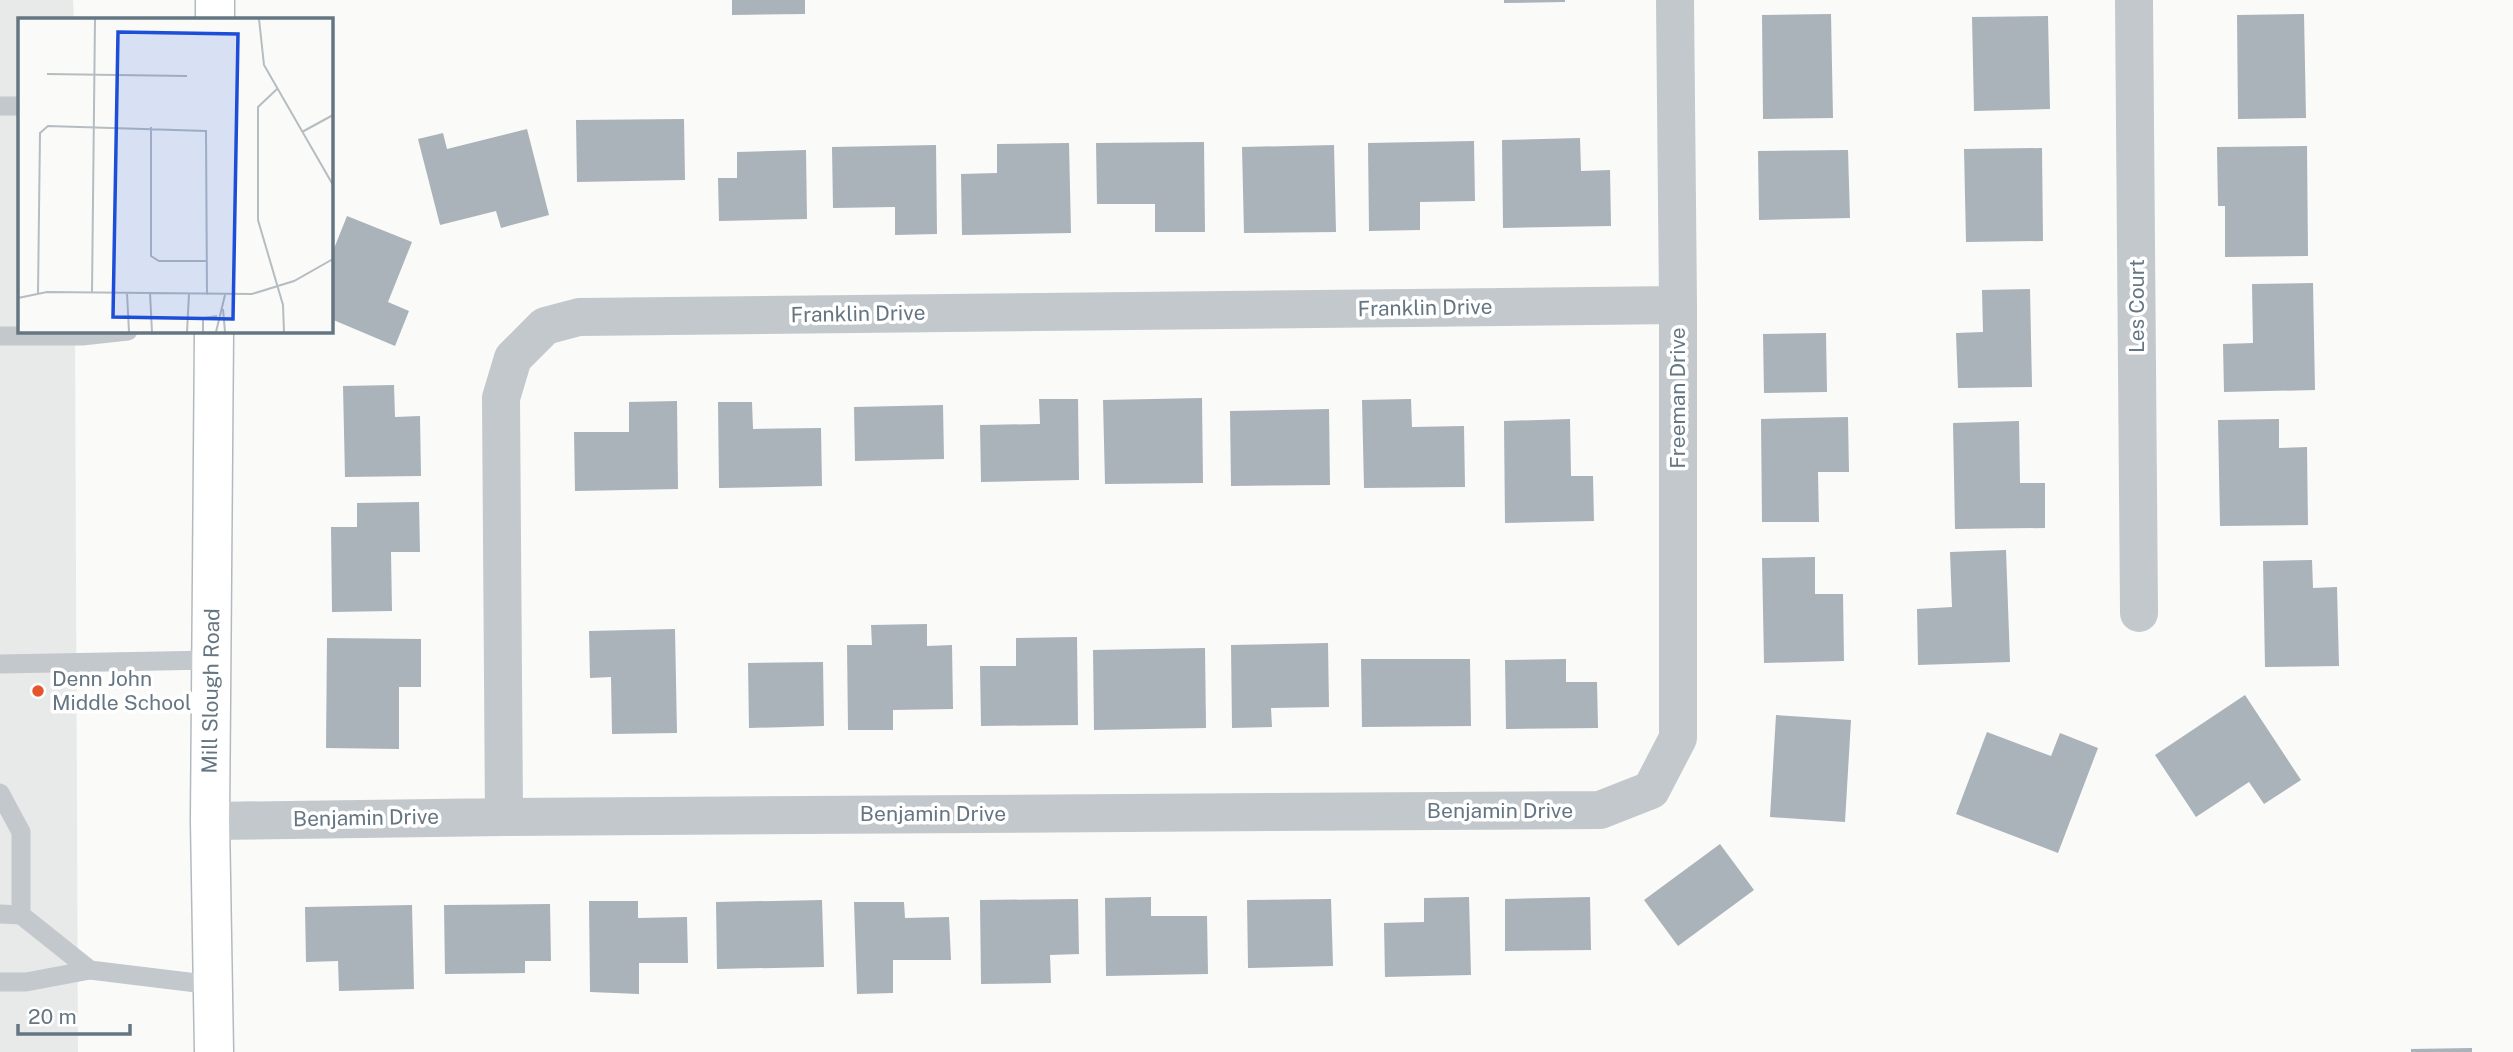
<svg xmlns="http://www.w3.org/2000/svg" width="2513" height="1052" font-family="'Public Sans',sans-serif">
<rect width="100%" height="100%" fill="#fafaf8"/>
<path fill="#e8e9e9" d="M 0,0 L 73,0 L 74,19 L 19,19 L 19,331 L 75,331 L 78,1052 L 0,1052 Z"/>
<path fill="#aab3b9" d="M 732,0 L 805,0 L 805,14 L 732,15 Z
M 1504,0 L 1565,0 L 1565,2 L 1504,3 Z
M 1831,14 L 1833,118 L 1763,119 L 1762,15 Z
M 2304,14 L 2306,118 L 2238,119 L 2237,15 Z
M 2048,16 L 2050,109 L 1974,111 L 1972,17 Z
M 684,119 L 685,180 L 577,182 L 576,120 Z
M 527,129 L 549,215 L 501,228 L 496,211 L 440,225 L 418,139 L 443,133 L 447,149 Z
M 1580,138 L 1581,171 L 1610,170 L 1611,226 L 1503,228 L 1502,140 Z
M 1474,141 L 1475,201 L 1420,202 L 1420,230 L 1369,231 L 1368,143 Z
M 1204,142 L 1205,232 L 1155,232 L 1155,204 L 1097,204 L 1096,143 Z
M 1069,143 L 1071,233 L 962,235 L 961,174 L 997,173 L 997,144 Z
M 936,145 L 937,234 L 895,235 L 895,207 L 833,208 L 832,147 Z
M 1334,145 L 1336,232 L 1244,233 L 1242,147 Z
M 2307,146 L 2308,256 L 2225,257 L 2225,206 L 2218,206 L 2217,147 Z
M 2042,148 L 2043,241 L 1966,242 L 1964,149 Z
M 806,150 L 807,219 L 719,221 L 718,178 L 737,178 L 737,152 Z
M 1848,150 L 1850,218 L 1759,220 L 1758,151 Z
M 347,216 L 412,242 L 388,302 L 409,311 L 395,346 L 331,319 L 331,256 Z
M 2313,283 L 2315,390 L 2224,392 L 2223,344 L 2253,343 L 2252,284 Z
M 2030,289 L 2032,387 L 1958,388 L 1956,333 L 1983,332 L 1982,290 Z
M 1826,333 L 1827,392 L 1764,393 L 1763,334 Z
M 394,385 L 395,417 L 420,416 L 421,476 L 345,477 L 343,386 Z
M 1202,398 L 1203,483 L 1105,484 L 1103,400 Z
M 1039,399 L 1078,399 L 1079,480 L 981,482 L 980,425 L 1040,424 Z
M 1411,399 L 1412,427 L 1464,426 L 1465,487 L 1364,488 L 1362,400 Z
M 677,401 L 678,489 L 575,491 L 574,432 L 629,432 L 629,402 Z
M 718,402 L 752,402 L 753,429 L 821,428 L 822,486 L 719,488 Z
M 943,405 L 944,459 L 855,461 L 854,407 Z
M 1329,409 L 1330,485 L 1231,486 L 1230,411 Z
M 1848,417 L 1849,472 L 1818,472 L 1819,522 L 1762,522 L 1761,419 Z
M 1570,419 L 1571,476 L 1593,476 L 1594,521 L 1505,523 L 1504,421 Z
M 2279,419 L 2279,448 L 2307,447 L 2308,525 L 2220,526 L 2218,420 Z
M 2019,421 L 2020,483 L 2045,483 L 2045,528 L 1955,529 L 1953,423 Z
M 419,502 L 420,552 L 391,552 L 392,611 L 332,612 L 331,527 L 357,527 L 357,503 Z
M 2006,550 L 2010,662 L 1918,665 L 1917,609 L 1952,607 L 1950,552 Z
M 1815,557 L 1815,594 L 1843,594 L 1844,661 L 1764,663 L 1762,558 Z
M 2312,560 L 2313,588 L 2337,587 L 2339,666 L 2265,667 L 2263,561 Z
M 927,624 L 927,646 L 952,645 L 953,709 L 893,710 L 893,730 L 848,730 L 847,645 L 872,645 L 871,625 Z
M 675,629 L 677,733 L 612,734 L 611,677 L 590,678 L 589,631 Z
M 1077,637 L 1078,725 L 981,726 L 980,666 L 1016,666 L 1016,638 Z
M 327,638 L 421,639 L 421,687 L 399,687 L 399,749 L 326,748 Z
M 1328,643 L 1329,707 L 1271,708 L 1272,727 L 1232,728 L 1231,645 Z
M 1205,648 L 1206,728 L 1094,730 L 1093,650 Z
M 1361,659 L 1470,659 L 1471,726 L 1362,727 Z
M 1566,659 L 1566,682 L 1597,682 L 1598,728 L 1506,729 L 1505,660 Z
M 823,662 L 824,726 L 749,728 L 748,663 Z
M 2245,695 L 2301,780 L 2264,804 L 2249,782 L 2196,817 L 2155,755 Z
M 1776,715 L 1851,720 L 1845,822 L 1770,817 Z
M 1987,732 L 2051,756 L 2060,733 L 2098,748 L 2058,853 L 1956,814 Z
M 1720,844 L 1754,890 L 1678,946 L 1644,900 Z
M 1151,897 L 1151,916 L 1207,916 L 1208,974 L 1106,976 L 1105,898 Z
M 1469,897 L 1471,975 L 1385,977 L 1384,923 L 1424,922 L 1424,898 Z
M 1590,897 L 1591,950 L 1505,951 L 1505,899 Z
M 1078,899 L 1079,954 L 1050,955 L 1051,983 L 981,984 L 980,900 Z
M 1331,899 L 1333,966 L 1248,968 L 1247,900 Z
M 822,900 L 824,967 L 717,969 L 716,902 Z
M 589,901 L 638,901 L 638,918 L 687,917 L 688,963 L 639,963 L 639,994 L 590,992 Z
M 854,902 L 904,902 L 905,918 L 949,917 L 951,960 L 893,960 L 893,993 L 857,994 Z
M 550,904 L 551,961 L 525,961 L 525,973 L 445,974 L 444,905 Z
M 412,905 L 414,989 L 339,991 L 338,961 L 306,962 L 305,907 Z
M 2472,1048 L 2472,1052 L 2411,1052 L 2411,1049 Z"/>
<g fill="none" stroke-linecap="round" stroke-linejoin="round">
<g stroke="#b3babf" stroke-width="41">
<path id="secondary" d="M 215,19 L 215,0
M 214,1052 L 210,821 L 214,331"/>
</g>
<path stroke="#c3c8cc" stroke-width="19" d="M 0,106 L 19,106
M 0,336 L 82,336 L 128,331
M 0,664 L 212,660
M 0,793 L 21,832 L 21,915
M 0,914 L 21,915 L 90,970 L 213,985
M 0,982 L 26,982 L 90,970"/>
<path stroke="#c3c8cc" stroke-width="38" d="M 2134,0 L 2139,613
M 504,817 L 501,398 L 513,358 L 545,326 L 579,317 L 1678,305
M 210,821 L 504,817 L 1600,810 L 1651,790 L 1678,738 L 1678,305 L 1675,0"/>
<use href="#secondary" stroke="#fff" stroke-width="38"/>
</g>
<circle fill="#e4572e" stroke="#fff" stroke-width="2.5" cx="38" cy="691" r="7"/>
<g text-anchor="middle" stroke-width="7" stroke-linejoin="round" paint-order="stroke">
<g font-size="21" fill="#657683" stroke="#fff">
<text transform="translate(2137 306) rotate(-90)" y="7">Les Court</text>
<text transform="translate(1425 308) rotate(-1)" y="7">Franklin Drive</text>
<text transform="translate(858 314) rotate(-1)" y="7">Franklin Drive</text>
<text transform="translate(1678 398) rotate(-90)" y="7">Freeman Drive</text>
<text transform="translate(211 691) rotate(-89)" y="7">Mill Slough Road</text>
<text x="1500" y="818">Benjamin Drive</text>
<text x="933" y="821">Benjamin Drive</text>
<text transform="translate(366 818) rotate(-1)" y="7">Benjamin Drive</text>
</g>
<g font-size="21" fill="#657683" stroke="#fff" text-anchor="start">
<text x="52" y="686">Denn John<tspan x="52" dy="24">Middle School</tspan></text>
</g>
</g>
<g transform="translate(18 18)">
<rect width="315" height="315" fill="#fafaf8"/>
<path fill="none" stroke="#b5bdc2" stroke-width="2" d="M 241,1 L 246,47 L 315,167M 29,56 L 169,58M 259,71 L 240,89 L 240,202 L 265,287 L 266,314M 133,109 L 133,238 L 141,243 L 189,243M 284,114 L 315,97M 74,274 L 77,1M 20,275 L 22,115 L 30,108 L 188,113 L 189,277M 109,275 L 111,314M 132,275 L 134,314M 0,280 L 29,274 L 234,276 L 276,263 L 315,241M 205,291 L 207,314M 169,314 L 171,276M 185,314 L 185,300 L 199,298M 198,314 L 207,277"/>
<path fill="#1d4ed8" fill-opacity="0.15" stroke="#1d4ed8" stroke-width="3.5" d="M 100,14 L 220,16 L 215,301 L 95,299 Z"/>
<rect width="315" height="315" fill="none" stroke="#657683" stroke-width="3.5"/>
</g>
<path d="M18 1024v10h112v-10" fill="none" stroke="#657683" stroke-width="3.5"/>
<text x="28" y="1024" font-size="21" fill="#657683" stroke="#ffffff" stroke-width="5" paint-order="stroke">20 m</text>
</svg>
